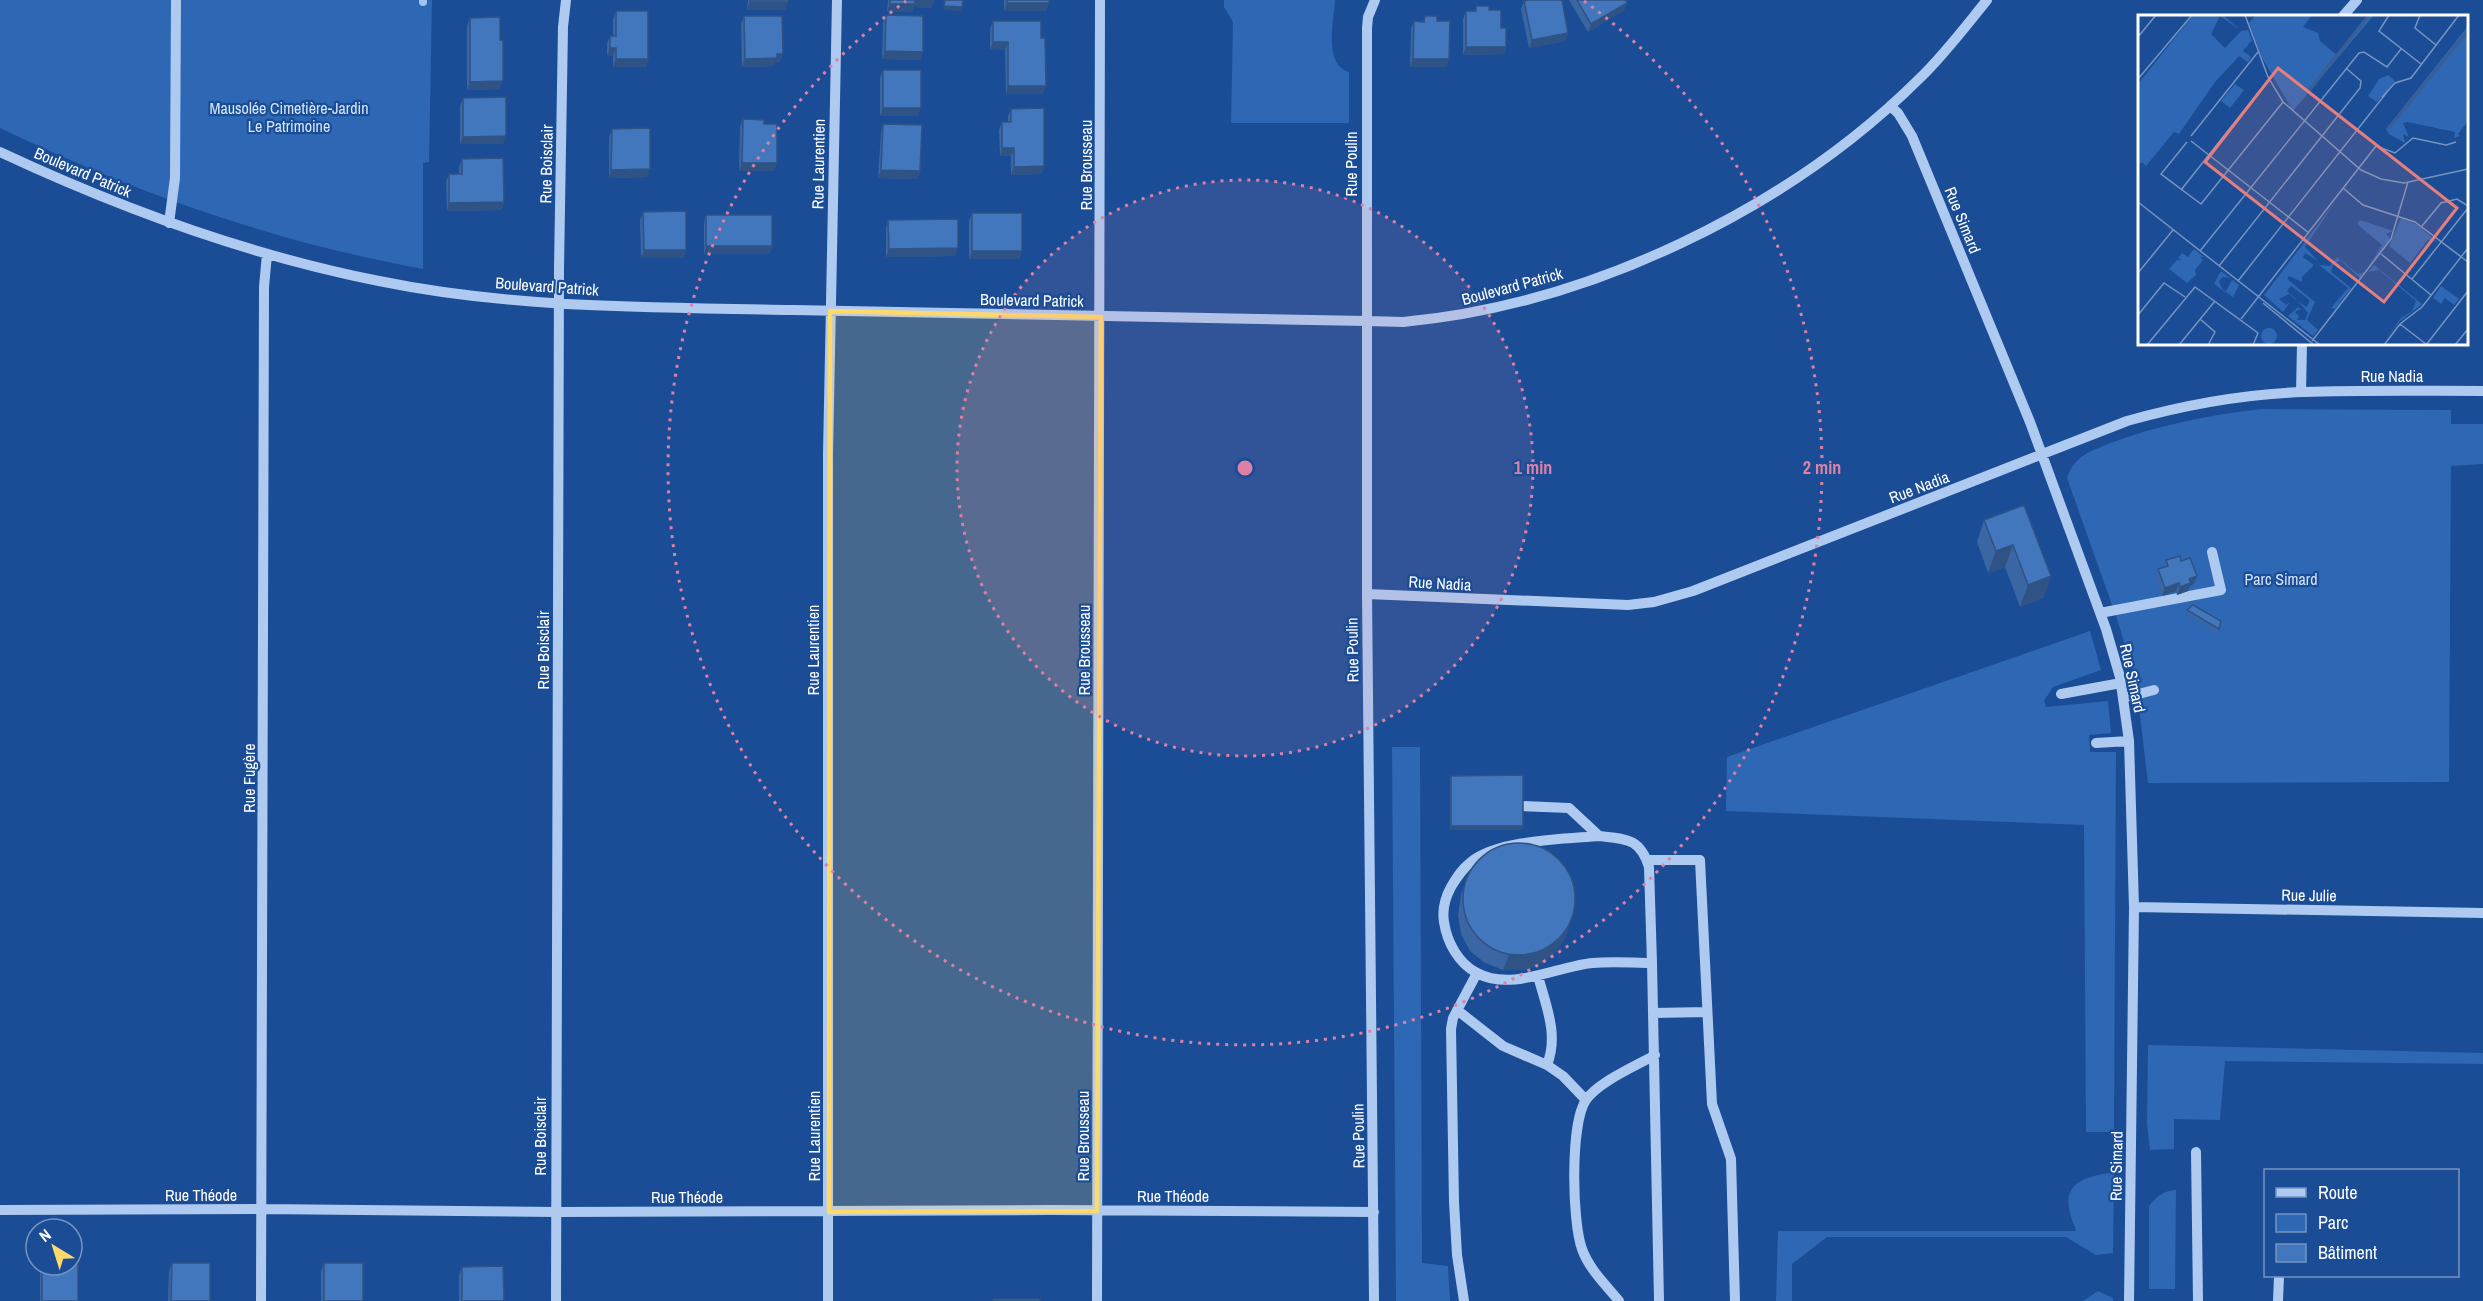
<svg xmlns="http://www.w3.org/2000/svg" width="2483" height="1301" font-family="'Archivo Narrow',sans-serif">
<rect width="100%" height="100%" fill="#1a4d96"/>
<path fill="#2e67b4" d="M 0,0 L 432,0 L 429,162 L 423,163 L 423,269 C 272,241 138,194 0,128 Z
M 1224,0 L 1335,0 C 1334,20 1323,65 1349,72 L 1349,123 L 1231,123 L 1233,22 L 1224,7 Z
M 2261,409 L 2451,410 L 2451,424 L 2483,424 L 2483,464 L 2451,466 L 2449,782 L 2148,783 L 2136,681 L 2117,619 L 2067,478 C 2069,472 2072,466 2076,462 C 2085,452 2097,449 2108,444 C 2158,425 2209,415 2261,409 Z
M 2090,631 L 2101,670 L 2053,687 L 2044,701 L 2046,707 L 2108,701 L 2111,733 L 2089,735 L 2090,752 L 2116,752 L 2114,1132 L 2086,1132 L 2084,825 L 1726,811 L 1727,757 Z
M 1392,747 L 1420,747 L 1422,1263 L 1448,1266 L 1450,1301 L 1396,1301 Z
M 2148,1045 L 2483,1053 L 2483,1064 L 2225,1061 L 2220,1120 L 2174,1119 L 2174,1149 L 2150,1150 L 2147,1123 Z
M 2114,1172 L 2113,1253 L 2096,1255 L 2066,1237 L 1827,1237 L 1792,1264 L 1792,1301 L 1776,1301 L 1778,1231 L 2076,1231 C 2074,1224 2070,1216 2069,1208 C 2064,1179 2093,1176 2114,1172 Z
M 2176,1190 L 2175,1289 L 2149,1289 L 2149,1206 C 2157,1196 2163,1191 2176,1190 Z
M 2098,1291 L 2113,1298 L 2113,1301 L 2083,1301 Z"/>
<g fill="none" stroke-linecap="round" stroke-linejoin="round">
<path stroke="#a1c4f2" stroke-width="8" d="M 423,2 L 423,0"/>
<path stroke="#aecaf0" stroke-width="10" d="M 2343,16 L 2357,0
M 1890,106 L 1898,113 L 1912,136 L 2030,422 L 2106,629 L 2120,677 L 2129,741 L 2134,907 L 2129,1301
M 0,152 C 122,209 247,255 379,281 C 515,309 655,307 793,310 C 997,315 1200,317 1403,322 C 1588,305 1787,210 1919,79 C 1944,55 1965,27 1987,0
M 169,223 L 175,178 L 176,0
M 2301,392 L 2302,344
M 1367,594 L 1628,605 L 1654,602 L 1693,591 L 2127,421 C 2184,405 2245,394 2304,392 C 2363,390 2423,391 2483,391
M 2100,613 L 2221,590 L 2212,552
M 2061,694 L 2121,683
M 2123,698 L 2154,690
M 2096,743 L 2129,741
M 1521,806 L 1569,808 L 1599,836
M 1599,836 C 1626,839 1640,838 1649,867 L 1652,963 C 1633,963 1612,961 1593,963 C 1557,966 1512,992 1477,973 C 1458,963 1447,942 1444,922 C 1442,910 1445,898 1451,887 C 1457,877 1462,869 1471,862 C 1498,840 1564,839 1599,836 Z
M 1647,860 L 1700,860 L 1712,1104 L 1731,1159 L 1735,1301
M 2134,907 L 2483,913
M 1652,963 L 1659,1301
M 1538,976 C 1546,1006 1559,1035 1547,1065
M 1457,1010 L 1503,1046 L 1547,1065 L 1563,1076 L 1586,1100
M 1653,1013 L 1706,1012
M 2196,1152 L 2198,1301
M 0,1210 L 262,1209 L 556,1212 L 1050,1210 L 1374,1212
M 261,1301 L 264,287 L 267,254
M 556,1301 L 559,268 L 563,27 L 566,0
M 828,1301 L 828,454 L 837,0
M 1097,1301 L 1100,0
M 1374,1301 L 1367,594 L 1367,28 L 1368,17 L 1375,0
M 1464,1301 L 1457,1255 L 1454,1202 L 1451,1029 L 1453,1018 L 1477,973
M 1619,1301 C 1606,1285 1589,1269 1582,1249 C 1572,1222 1570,1123 1586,1100 C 1598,1082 1636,1066 1655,1055
M 2278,1301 L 2279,1276"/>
</g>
<path fill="#3a66a3" d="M 748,0 L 788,0 L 785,10 L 747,10 Z
M 888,0 L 934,0 L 932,8 L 914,7 L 912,12 L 887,12 Z
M 1004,0 L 1049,0 L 1046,11 L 1004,11 Z
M 1569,0 L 1626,0 L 1627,3 L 1624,10 L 1588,32 Z
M 1524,1 L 1568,33 L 1565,41 L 1529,48 L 1521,9 Z
M 1476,6 L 1489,10 L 1501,28 L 1506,47 L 1504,54 L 1463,55 L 1463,19 L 1466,11 L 1474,11 Z
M 616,11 L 648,59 L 646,67 L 613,67 L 613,56 L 607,56 L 607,44 L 610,36 L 613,36 L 613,19 Z
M 886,15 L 923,52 L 920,60 L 882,59 L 883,23 Z
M 744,16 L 780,62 L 775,62 L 774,66 L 742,67 L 741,24 Z
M 1425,16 L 1437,21 L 1447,67 L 1410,67 L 1411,29 L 1414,21 L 1423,22 Z
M 470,18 L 500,89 L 467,90 L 467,26 Z
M 993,21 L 1043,94 L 1006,94 L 1005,50 L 990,50 L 990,29 Z
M 883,70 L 918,116 L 880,116 L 880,78 Z
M 463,98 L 503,144 L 460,144 L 460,106 Z
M 1011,109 L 1042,174 L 1011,175 L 1011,156 L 1000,156 L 999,130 L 1002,122 L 1008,122 L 1008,116 Z
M 743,119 L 764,124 L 774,171 L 739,171 L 740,127 Z
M 883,124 L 920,171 L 917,179 L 878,178 L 881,132 Z
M 612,129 L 647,177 L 609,178 L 609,137 Z
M 462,159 L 504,202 L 501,210 L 447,211 L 446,182 L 449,174 L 459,174 L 459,167 Z
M 643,212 L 686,250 L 683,258 L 641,258 L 640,220 Z
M 972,213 L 1022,251 L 1019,259 L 969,259 L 969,221 Z
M 706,215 L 772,246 L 769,254 L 704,254 L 704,223 Z
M 888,220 L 955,256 L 886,257 L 886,228 Z
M 1984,520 L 2051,576 L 2043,598 L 2020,607 L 2005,567 L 1988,573 L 1977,542 Z
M 2166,560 L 2181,561 L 2194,584 L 2190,586 L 2188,591 L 2177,595 L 2176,591 L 2162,596 L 2156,577 L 2158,569 L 2164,567 Z
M 2187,610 L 2221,621 L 2217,633 L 2186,614 Z
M 1451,776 L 1522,830 L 1450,830 L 1450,780 Z
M 1466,880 L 1571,921 L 1566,936 L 1556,951 L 1541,964 L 1523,970 L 1503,970 L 1485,963 L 1470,951 L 1461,934 L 1458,915 L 1461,895 Z
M 172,1263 L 210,1301 L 168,1301 L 169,1271 Z
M 324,1263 L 363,1301 L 321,1301 L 321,1271 Z
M 41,1265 L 72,1265 L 78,1301 L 40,1301 L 40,1267 Z
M 462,1267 L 504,1301 L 459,1301 L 459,1275 Z"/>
<path fill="#2f5384" d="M 915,0 L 934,0 L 932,8 L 914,7 L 912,12 L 887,12 L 890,4 Z
M 750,2 L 788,2 L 785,10 L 747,10 Z
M 1007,3 L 1049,3 L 1046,11 L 1004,11 Z
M 1627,3 L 1624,10 L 1588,32 L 1591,24 Z
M 944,6 L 962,7 L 961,11 L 943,10 Z
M 1568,33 L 1565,41 L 1529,48 L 1532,40 Z
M 993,42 L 1008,42 L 1005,50 L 990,50 Z
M 1466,47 L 1506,47 L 1504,54 L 1463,55 Z
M 610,48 L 616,48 L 613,56 L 607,56 Z
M 885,51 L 923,52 L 920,60 L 882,59 Z
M 777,54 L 783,54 L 780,62 L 775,62 L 774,66 L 742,67 L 745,59 Z
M 616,59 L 648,59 L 646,67 L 613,67 Z
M 1413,59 L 1449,59 L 1447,67 L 1410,67 Z
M 503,81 L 500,89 L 467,90 L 470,82 Z
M 1008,86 L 1046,86 L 1043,94 L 1006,94 Z
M 883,108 L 921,108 L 918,116 L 880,116 Z
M 506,136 L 503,144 L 460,144 L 463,137 Z
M 1002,148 L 1014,148 L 1011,156 L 1000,156 Z
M 742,163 L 777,163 L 774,171 L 739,171 Z
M 1044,166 L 1042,174 L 1011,175 L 1014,167 Z
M 650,169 L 647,177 L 609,178 L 611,170 Z
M 881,170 L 920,171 L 917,179 L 878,178 Z
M 504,202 L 501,210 L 447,211 L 449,203 Z
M 706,246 L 772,246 L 769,254 L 704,254 Z
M 958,248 L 955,256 L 886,257 L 889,249 Z
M 644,250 L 686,250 L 683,258 L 641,258 Z
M 972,251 L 1022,251 L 1019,259 L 969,259 Z
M 2013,545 L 2005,567 L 1988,573 L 1996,551 Z
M 2051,576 L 2043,598 L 2020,607 L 2028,585 Z
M 2197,576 L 2194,584 L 2190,586 L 2188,591 L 2177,595 L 2180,587 L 2189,579 Z
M 2179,583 L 2176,591 L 2162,596 L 2165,588 Z
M 1451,826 L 1523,826 L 1522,830 L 1450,830 Z
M 1571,921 L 1566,936 L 1556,951 L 1541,964 L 1523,970 L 1503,970 L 1509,955 Z"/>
<path fill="#4377bd" stroke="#2f5384" stroke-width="1.5" d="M 750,0 L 788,0 L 788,2 L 750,2 Z
M 890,0 L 915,0 L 915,4 L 890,4 Z
M 945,0 L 963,0 L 962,7 L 944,6 Z
M 1007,0 L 1049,0 L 1049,3 L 1007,3 Z
M 1529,0 L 1562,0 L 1568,33 L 1532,40 L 1524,1 Z
M 1577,0 L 1626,0 L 1627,3 L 1591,24 Z
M 1476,6 L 1489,6 L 1489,10 L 1501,10 L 1501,28 L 1506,28 L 1506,47 L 1466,47 L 1466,11 L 1476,11 Z
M 616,11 L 648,11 L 648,59 L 616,59 L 616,48 L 610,48 L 610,36 L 616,36 Z
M 886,15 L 923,16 L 923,52 L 885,51 Z
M 744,16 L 782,16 L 783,54 L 777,54 L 777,58 L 745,59 Z
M 1425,16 L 1437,16 L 1437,21 L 1450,21 L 1449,59 L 1413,59 L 1414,21 L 1424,22 Z
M 500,17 L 500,40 L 503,40 L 503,81 L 470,82 L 470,18 Z
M 993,21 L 1041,21 L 1041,38 L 1045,38 L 1046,86 L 1008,86 L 1008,42 L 993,42 Z
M 883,70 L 921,70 L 921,108 L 883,108 Z
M 506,97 L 506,136 L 463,137 L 463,98 Z
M 1044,108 L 1044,166 L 1014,167 L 1014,148 L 1002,148 L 1002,122 L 1011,122 L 1011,109 Z
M 743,119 L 764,120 L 764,124 L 777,124 L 777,163 L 742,163 Z
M 883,124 L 922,125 L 920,171 L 881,170 Z
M 650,128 L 650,169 L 611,170 L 612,129 Z
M 503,158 L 504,202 L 449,203 L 449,174 L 462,174 L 462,159 Z
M 686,211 L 686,250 L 644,250 L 643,212 Z
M 972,213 L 1022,213 L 1022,251 L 972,251 Z
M 706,215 L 772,215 L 772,246 L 706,246 Z
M 958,219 L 958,248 L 889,249 L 888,220 Z
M 2024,505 L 2051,576 L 2028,585 L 2013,545 L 1996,551 L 1984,520 Z
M 2180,556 L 2181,561 L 2190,558 L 2197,576 L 2189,579 L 2191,583 L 2185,585 L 2180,587 L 2179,583 L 2165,588 L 2158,569 L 2168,566 L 2166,560 Z
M 2193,605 L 2221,621 L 2219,629 L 2187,610 Z
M 1523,775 L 1523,826 L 1451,826 L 1451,776 Z
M1463 899a56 56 0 1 1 112 0a56 56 0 1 1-112 0Z
M 72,1259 L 78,1259 L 78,1301 L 42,1301 L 42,1265 L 72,1265 Z
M 172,1263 L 210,1263 L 210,1301 L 171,1301 Z
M 324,1263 L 363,1263 L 363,1301 L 324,1301 Z
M 503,1266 L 504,1301 L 462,1301 L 462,1267 Z
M 993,1299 L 1040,1299 L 1040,1301 L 993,1301 Z"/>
<path fill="#ffd96c" fill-opacity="0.2" stroke="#ffd96c" stroke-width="4.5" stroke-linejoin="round" d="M 830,311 L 1101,317 L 1097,1211 L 829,1212 Z"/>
<circle cx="1245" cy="468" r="288" fill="#dd80a5" fill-opacity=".12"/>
<g fill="none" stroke="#dd80a5" stroke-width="3" stroke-dasharray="3 6">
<circle cx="1245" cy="468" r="288"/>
<path d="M1584 1A577 577 0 1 1 906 1"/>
</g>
<g text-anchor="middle" stroke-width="4.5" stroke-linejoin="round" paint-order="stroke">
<g font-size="16" fill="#d4e5fb" stroke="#1a4d96">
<text x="289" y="114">Mausolée Cimetière-Jardin<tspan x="289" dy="18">Le Patrimoine</tspan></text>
<text x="2281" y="585">Parc Simard</text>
</g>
<g font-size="16" fill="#fff" stroke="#1a4d96">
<text transform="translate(546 164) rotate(-89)" y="6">Rue Boisclair</text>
<text transform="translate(818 164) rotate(-89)" y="6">Rue Laurentien</text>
<text transform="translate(1351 164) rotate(-90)" y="6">Rue Poulin</text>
<text transform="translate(1086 165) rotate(-90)" y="6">Rue Brousseau</text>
<text transform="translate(83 172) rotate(23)" y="6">Boulevard Patrick</text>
<text transform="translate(1963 220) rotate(68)" y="6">Rue Simard</text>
<text transform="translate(547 286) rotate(4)" y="6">Boulevard Patrick</text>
<text transform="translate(1512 286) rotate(-15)" y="6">Boulevard Patrick</text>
<text transform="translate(1032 300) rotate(1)" y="6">Boulevard Patrick</text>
<text x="2392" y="382">Rue Nadia</text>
<text transform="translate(1919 487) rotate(-21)" y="6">Rue Nadia</text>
<text transform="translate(1440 583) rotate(3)" y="6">Rue Nadia</text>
<text transform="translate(543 650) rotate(-90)" y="6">Rue Boisclair</text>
<text transform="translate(813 650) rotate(-90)" y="6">Rue Laurentien</text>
<text transform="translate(1084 650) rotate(-90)" y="6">Rue Brousseau</text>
<text transform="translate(1352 650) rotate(-91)" y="6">Rue Poulin</text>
<text transform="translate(2133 678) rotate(78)" y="6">Rue Simard</text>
<text transform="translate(249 778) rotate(-90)" y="6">Rue Fugère</text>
<text transform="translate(2309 895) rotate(1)" y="6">Rue Julie</text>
<text transform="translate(540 1136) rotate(-90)" y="6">Rue Boisclair</text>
<text transform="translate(814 1136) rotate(-90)" y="6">Rue Laurentien</text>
<text transform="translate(1083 1136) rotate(-90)" y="6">Rue Brousseau</text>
<text transform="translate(1358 1136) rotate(-91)" y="6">Rue Poulin</text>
<text transform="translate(2116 1166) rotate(-89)" y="6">Rue Simard</text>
<text x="201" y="1201">Rue Théode</text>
<text x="1173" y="1202">Rue Théode</text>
<text x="687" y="1203">Rue Théode</text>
</g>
</g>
<g transform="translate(2138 15)">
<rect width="330" height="330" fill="#1a4d96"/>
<path d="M 55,0 L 85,0 L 100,13 L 107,12 L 99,13 L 82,1 L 73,19 L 87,33 L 103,16 L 110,15 L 114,25 L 105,36 L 113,42 L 110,47 L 101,41 L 77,67 L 41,119 L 36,117 L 8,151 L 4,147 L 0,150 L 0,69 ZM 118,0 L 174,0 L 165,12 L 180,18 L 182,26 L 199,40 L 230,0 L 236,0 L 155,96 L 124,43 L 111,8 ZM 330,11 L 330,106 L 320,119 L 322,121 L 316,123 L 317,117 L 270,107 L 265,108 L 271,122 L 265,119 L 267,128 L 251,119 L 248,114 ZM 250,60 L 257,66 L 239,87 L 230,81 L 241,64 ZM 97,69 L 106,75 L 92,93 L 83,86 ZM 198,186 L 167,232 L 180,246 L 167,238 L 165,242 L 176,250 L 164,262 L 164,267 L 151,261 L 149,264 L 177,287 L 169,305 L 180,315 L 175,321 L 150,301 L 160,292 L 163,294 L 157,297 L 161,301 L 159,305 L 167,305 L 170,298 L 160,286 L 168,292 L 172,286 L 169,283 L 153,271 L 149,276 L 158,284 L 158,285 L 148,297 L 158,285 L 151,279 L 141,284 L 148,290 L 152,287 L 145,297 L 126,280 ZM 263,203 L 280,210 L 299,227 L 290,225 L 272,248 L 251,231 ZM 222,205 L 255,216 L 248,219 L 252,223 L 250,227 L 229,254 L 244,230 L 219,209 ZM 56,234 L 66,242 L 62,242 L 65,245 L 57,255 L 58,260 L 49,268 L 31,254 L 39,245 L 44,245 L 40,243 L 44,238 L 50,242 ZM 199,242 L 220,259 L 226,257 L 222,263 L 202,245 L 195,250 L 193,257 L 213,273 L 197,294 L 193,293 L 210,273 L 181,250 L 192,251 ZM 236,250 L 284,289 L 262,306 L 245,328 L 263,303 L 274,296 L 278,286 L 241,255 L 230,257 ZM 83,256 L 92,263 L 85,262 L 81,266 L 84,274 L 88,276 L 94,265 L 101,270 L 95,282 L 76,269 ZM 303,271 L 321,284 L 316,290 L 307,283 L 303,289 L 295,283 ZM123 321a8 8 0 1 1 16 0a8 8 0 1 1-16 0Z" fill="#2e67b4"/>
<path fill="none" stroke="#3a5e93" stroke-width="3" d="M 170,77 L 231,0M 250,114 L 330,16"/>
<path fill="none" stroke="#7694c0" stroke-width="1.5" d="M 107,0 L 130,62 L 145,87 L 223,155 L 243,164 L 266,168 L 330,154M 251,0 L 241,16 L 283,49M 282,0 L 277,13 L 298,30M 0,22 L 18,0M 0,64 L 54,0M 244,82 L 257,68 L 273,63 L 321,0M 53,121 L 120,37M 53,126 L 171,218M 49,127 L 23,159 L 63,189 L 145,87M 205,173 L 225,190 L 277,207 L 330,247M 43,175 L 131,64M 0,187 L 182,330M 284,211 L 303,188 L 319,184 L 330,191M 62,236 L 221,38 L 226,37 L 249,52 L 263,34M 243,239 L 293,280M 81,251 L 222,73 L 223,66 L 209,54M 0,258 L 35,215M 274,264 L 330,193M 100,266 L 253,72M 125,288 L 176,330M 0,300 L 26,268 L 47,282M 62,304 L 77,317 L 70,330M 103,304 L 238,131 L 257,138 L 275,123 L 308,130 L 318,127M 262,309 L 288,329M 174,326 L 253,224 L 270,167M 9,330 L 57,272 L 120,318 L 115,330M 41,330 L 77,286M 246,330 L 262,309 L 284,292 L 330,233M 288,330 L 330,276M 317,330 L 330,314"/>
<path fill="#e67e7e" fill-opacity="0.15" stroke="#e67e7e" stroke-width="3" d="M 140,53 L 319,193 L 246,287 L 67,147 Z"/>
<rect width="330" height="330" fill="none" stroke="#fff" stroke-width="3"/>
</g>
<circle cx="1245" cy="468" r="9" fill="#dd80a5" stroke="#1a4d96" stroke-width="3"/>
<g font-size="18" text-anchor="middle" font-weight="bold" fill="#dd80a5" stroke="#1a4d96" stroke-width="4.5" stroke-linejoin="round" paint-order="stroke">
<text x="1533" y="474">1 min</text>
<text x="1822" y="474">2 min</text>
</g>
<rect x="2264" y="1169" width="195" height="108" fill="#1a4d96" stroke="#7694c0" stroke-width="1.5"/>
<rect x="2276" y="1188" width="30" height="9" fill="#aecaf0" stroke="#7694c0" stroke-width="1.5"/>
<text x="2318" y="1199" font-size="18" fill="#ffffff">Route</text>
<rect x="2276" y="1214" width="30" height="18" fill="#2e67b4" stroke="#7694c0" stroke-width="1.5"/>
<text x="2318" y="1229" font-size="18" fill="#ffffff">Parc</text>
<rect x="2276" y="1244" width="30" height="18" fill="#4377bd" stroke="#7694c0" stroke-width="1.5"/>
<text x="2318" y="1259" font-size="18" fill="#ffffff">Bâtiment</text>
<g transform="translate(54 1247) rotate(322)"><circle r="28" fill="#1a4d96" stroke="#7694c0" stroke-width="1.5"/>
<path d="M0-4.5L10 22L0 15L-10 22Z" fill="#ffd96c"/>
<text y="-9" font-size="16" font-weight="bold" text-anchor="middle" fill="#ffffff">N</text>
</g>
</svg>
